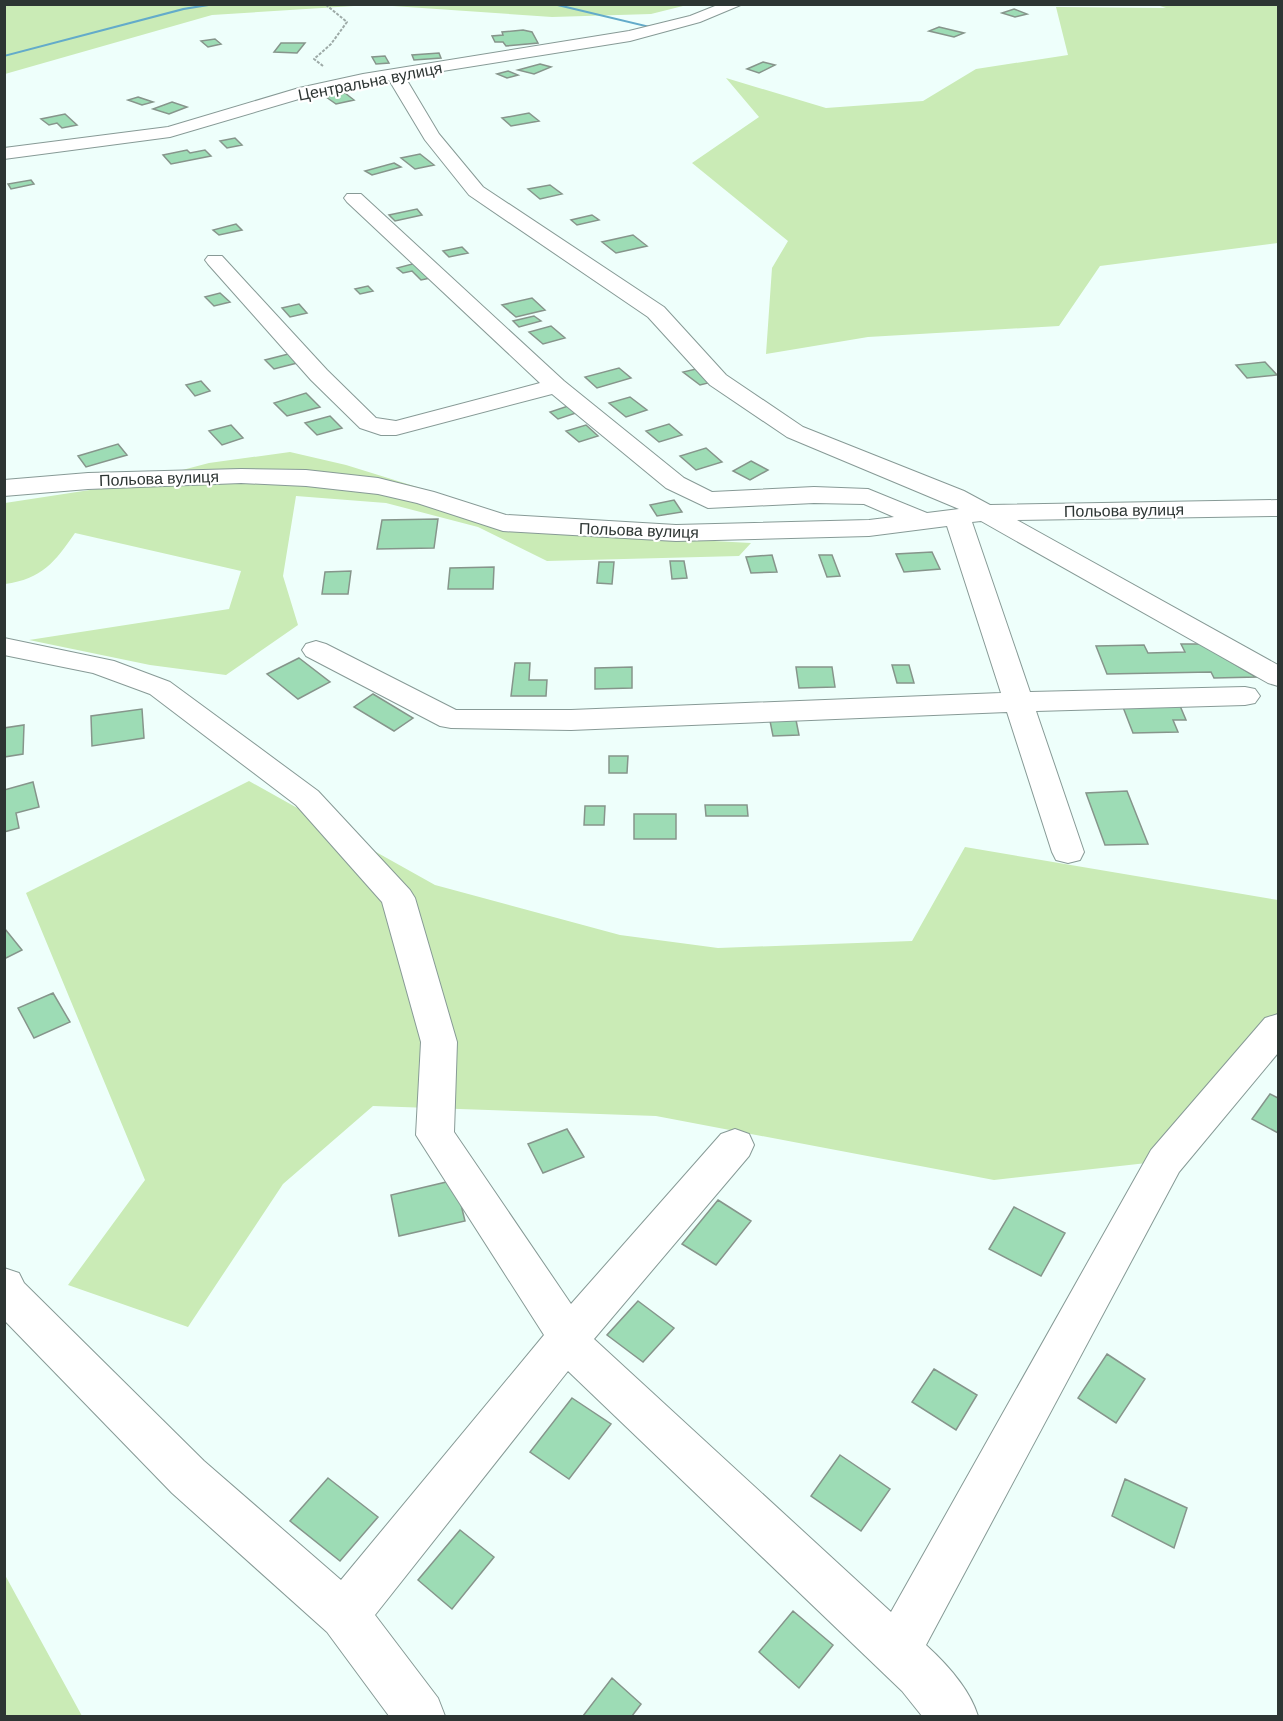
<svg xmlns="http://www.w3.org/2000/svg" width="1283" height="1721" font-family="'DM Sans',sans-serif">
<rect width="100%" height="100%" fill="#eefffb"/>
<path fill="#caebb6" d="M 5,4 L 370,4 L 370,5 L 212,15 L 5,74 Z
M 378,5 L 687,5 L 651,14 L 552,17 Z
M 1157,5 L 1278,5 L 1278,243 L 1100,266 L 1059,326 L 868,337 L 766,354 L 772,268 L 788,241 L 692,163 L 759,117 L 726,78 L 826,108 L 923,101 L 976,69 L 1068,55 L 1056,7 L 1166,8 Z
M 290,452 L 346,465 L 472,504 L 546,532 L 751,543 L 739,556 L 547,561 L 478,527 L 386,503 L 296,496 L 283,576 L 298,625 L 226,675 L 150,665 L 29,640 L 229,609 L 241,571 L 75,533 C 55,562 42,579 5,584 L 5,503 L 129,484 L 209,463 Z
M 249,781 L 435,885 L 620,935 L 718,948 L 912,941 L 965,847 L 1278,900 L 1278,1028 L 1165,1161 L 994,1180 L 656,1116 L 373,1106 L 283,1184 L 188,1327 L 68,1285 L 145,1180 L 26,893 Z
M 4,1575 L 5,1575 L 82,1716 L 5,1716 Z"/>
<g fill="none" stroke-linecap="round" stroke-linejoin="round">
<path fill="#63abca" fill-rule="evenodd" d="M 207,4 L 221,4 L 184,10 L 4,57 L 4,55 L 183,8 Z
M 558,4 L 654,27 L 656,28 L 654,29 L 549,4 Z"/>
</g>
<path fill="#9ddcb5" stroke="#86958b" stroke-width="1.5" d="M 1014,9 L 1027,14 L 1015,17 L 1002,13 Z
M 939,27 L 964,33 L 954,37 L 929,31 Z
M 523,30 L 532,32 L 538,43 L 506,46 L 503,42 L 495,42 L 492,36 L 503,35 L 502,32 Z
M 215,39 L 221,44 L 208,47 L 201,41 Z
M 281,43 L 305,43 L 297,53 L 274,52 Z
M 439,53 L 441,58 L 414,60 L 412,55 Z
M 385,56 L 389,63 L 376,64 L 372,57 Z
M 763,62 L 775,65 L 759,73 L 747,69 Z
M 540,64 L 551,67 L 534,74 L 518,70 Z
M 508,71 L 518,75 L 507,78 L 497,74 Z
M 345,93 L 354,100 L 336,104 L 326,97 Z
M 138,97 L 153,102 L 142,105 L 128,100 Z
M 172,102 L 187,107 L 169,114 L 153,109 Z
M 529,113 L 539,121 L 511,126 L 502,118 Z
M 65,114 L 77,125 L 62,128 L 57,123 L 49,125 L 41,119 Z
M 235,138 L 242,145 L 227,148 L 220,141 Z
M 187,150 L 190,153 L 205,150 L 211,156 L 171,164 L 163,155 Z
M 420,154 L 434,165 L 415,169 L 401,158 Z
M 394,163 L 401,167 L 372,175 L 365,171 Z
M 31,180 L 34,184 L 11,189 L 8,184 Z
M 550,185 L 562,194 L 540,199 L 528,189 Z
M 417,209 L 422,215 L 395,221 L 389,215 Z
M 592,215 L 599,220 L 577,225 L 571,220 Z
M 236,224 L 242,230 L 219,235 L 213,230 Z
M 633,235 L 647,246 L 616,253 L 602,242 Z
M 462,247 L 468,253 L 449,257 L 443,251 Z
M 416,263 L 435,277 L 421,280 L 412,271 L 403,273 L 397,268 Z
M 368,286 L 373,291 L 360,294 L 355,289 Z
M 220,293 L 230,302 L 214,306 L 205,297 Z
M 532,298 L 545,310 L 516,317 L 502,305 Z
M 299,304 L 307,313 L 290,317 L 282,308 Z
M 534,316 L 541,321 L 519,327 L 513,321 Z
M 551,326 L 565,338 L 543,344 L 529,332 Z
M 292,353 L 301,362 L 274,369 L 265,360 Z
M 1265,362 L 1277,375 L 1247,378 L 1236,365 Z
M 619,368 L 631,378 L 597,388 L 585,377 Z
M 696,369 L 712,382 L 700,385 L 683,372 Z
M 201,381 L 210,391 L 195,396 L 186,385 Z
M 306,393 L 320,407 L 287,416 L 274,403 Z
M 630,397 L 647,410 L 626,417 L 609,403 Z
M 571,405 L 579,412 L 558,419 L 550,412 Z
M 330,416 L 342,428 L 317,435 L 305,423 Z
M 669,424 L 682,435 L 659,442 L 646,431 Z
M 231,425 L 243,438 L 222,445 L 209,431 Z
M 586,425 L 598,436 L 579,442 L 566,431 Z
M 118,444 L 127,455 L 86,467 L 78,456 Z
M 706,448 L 722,462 L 696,470 L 680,456 Z
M 751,461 L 768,470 L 750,480 L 733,471 Z
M 674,500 L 682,512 L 657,516 L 650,505 Z
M 438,519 L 434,548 L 377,549 L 382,520 Z
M 932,552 L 940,569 L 904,572 L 896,554 Z
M 772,555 L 777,572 L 751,573 L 746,557 Z
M 819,555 L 832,555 L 840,576 L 827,577 Z
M 670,561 L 684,561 L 687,578 L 672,579 Z
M 599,562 L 614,562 L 612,584 L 597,583 Z
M 494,567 L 493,589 L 448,589 L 450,568 Z
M 351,571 L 348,594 L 322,594 L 325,572 Z
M 1181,644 L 1201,644 L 1256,677 L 1214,678 L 1211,672 L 1107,674 L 1096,646 L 1144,645 L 1148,653 L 1185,652 Z
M 299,658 L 330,682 L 298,699 L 267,674 Z
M 515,663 L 530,663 L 529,680 L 547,680 L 546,696 L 511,696 Z
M 892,665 L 909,665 L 914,683 L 897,683 Z
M 632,667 L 632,688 L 595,689 L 595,668 Z
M 796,667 L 832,667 L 835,687 L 799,688 Z
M 373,694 L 413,718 L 394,731 L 354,707 Z
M 1178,701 L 1186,720 L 1173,720 L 1178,732 L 1133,733 L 1121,702 Z
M 142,709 L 144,738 L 92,746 L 91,716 Z
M 795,715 L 799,735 L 773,736 L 769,716 Z
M 24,725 L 23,754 L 4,757 L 4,728 Z
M 609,756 L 628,756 L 627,773 L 609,773 Z
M 33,782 L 39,807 L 16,813 L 19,828 L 4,832 L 4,790 Z
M 1127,791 L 1148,844 L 1105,845 L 1086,793 Z
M 705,805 L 747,805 L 748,816 L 706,816 Z
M 585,806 L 605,806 L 604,825 L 584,825 Z
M 634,814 L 676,814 L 676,839 L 634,839 Z
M 5,929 L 22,950 L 4,959 L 4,930 Z
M 53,993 L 70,1022 L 34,1038 L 18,1008 Z
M 1270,1094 L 1278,1098 L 1278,1133 L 1252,1119 Z
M 567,1129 L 584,1157 L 543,1173 L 528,1144 Z
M 455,1180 L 465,1221 L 399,1236 L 391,1195 Z
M 718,1200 L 751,1221 L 716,1265 L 682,1244 Z
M 1014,1207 L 1065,1233 L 1041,1276 L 989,1249 Z
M 638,1301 L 674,1328 L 643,1362 L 607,1335 Z
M 1107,1354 L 1145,1379 L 1116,1423 L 1078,1398 Z
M 934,1369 L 977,1395 L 956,1430 L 912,1402 Z
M 572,1398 L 611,1424 L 569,1479 L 530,1452 Z
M 840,1455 L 890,1489 L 861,1531 L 811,1496 Z
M 328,1478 L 378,1517 L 340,1561 L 290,1521 Z
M 1125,1479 L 1187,1508 L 1174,1548 L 1112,1516 Z
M 460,1530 L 494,1557 L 452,1609 L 418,1580 Z
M 793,1611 L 833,1645 L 799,1688 L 759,1652 Z
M 612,1678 L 641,1704 L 632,1716 L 583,1716 Z"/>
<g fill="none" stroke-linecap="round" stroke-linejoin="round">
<g stroke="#879a96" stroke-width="2">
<path id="minor" d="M 720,4 L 743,4 L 700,22 L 630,41 L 405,77 L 439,134 L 483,187 L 664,307 L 726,375 L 803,427 L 964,491 L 990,505 L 1278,500 L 1278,516 L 1017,520 L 1278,665 L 1278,686 L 1268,683 L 981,521 L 972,522 L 1030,692 L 1245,687 L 1255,689 L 1260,696 L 1255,703 L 1245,705 L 1036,711 L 1084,852 L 1080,860 L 1068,863 L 1056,860 L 1052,852 L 1007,712 L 571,730 L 451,728 L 440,726 L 306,656 L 302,650 L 306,644 L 316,641 L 326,644 L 456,710 L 571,710 L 1001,693 L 947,526 L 869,536 L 676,541 L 503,531 L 417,503 L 378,494 L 306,486 L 241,483 L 88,489 L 4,496 L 4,480 L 88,473 L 241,469 L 306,470 L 378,478 L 434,492 L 506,515 L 676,525 L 869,520 L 894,517 L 864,504 L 814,503 L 708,508 L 666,488 L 552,394 L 396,435 L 381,435 L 360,428 L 311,380 L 208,264 L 205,260 L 208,256 L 222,256 L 327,370 L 376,418 L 396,421 L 540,383 L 347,202 L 344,198 L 347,194 L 361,194 L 564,381 L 684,478 L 712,492 L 814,487 L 868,489 L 927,513 L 959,509 L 787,437 L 710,385 L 648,317 L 469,195 L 425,140 L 389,80 L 309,96 L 170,137 L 4,159 L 4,148 L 168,127 L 299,88 L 363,74 L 629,31 L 690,16 Z
M 4,638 L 114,661 L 170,682 L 318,791 L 410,890 L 415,898 L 457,1042 L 454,1132 L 571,1304 L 721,1134 L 735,1129 L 749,1134 L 754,1145 L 749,1156 L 594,1339 L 891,1612 L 1151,1150 L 1265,1018 L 1278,1014 L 1278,1053 L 1179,1172 L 926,1645 C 947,1664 970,1690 978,1716 L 922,1716 L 902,1691 L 568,1371 L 375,1615 L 438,1698 L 445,1716 L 389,1716 L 327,1632 L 172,1493 L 4,1320 L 4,1268 L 19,1273 L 24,1283 L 204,1461 L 341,1580 L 544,1335 L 416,1135 L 421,1042 L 382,902 L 296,805 L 150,694 L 93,673 L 4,655 Z"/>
</g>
<path stroke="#9daaa7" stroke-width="2" stroke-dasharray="3 1.5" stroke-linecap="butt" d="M 323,66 L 314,59 L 331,44 L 347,22 L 325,4"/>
<use href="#minor" fill="#fff" fill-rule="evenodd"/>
</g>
<g text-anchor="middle" stroke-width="4.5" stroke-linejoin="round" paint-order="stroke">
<g font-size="16" fill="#2d3533" stroke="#fff">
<text transform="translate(370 81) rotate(-11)" y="6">Центральна вулиця</text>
<text transform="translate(159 478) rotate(-2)" y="6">Польова вулиця</text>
<text transform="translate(1124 510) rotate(-1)" y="6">Польова вулиця</text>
<text transform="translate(639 530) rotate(2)" y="6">Польова вулиця</text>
</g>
</g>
<rect width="1283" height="1721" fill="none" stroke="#2d3533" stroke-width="12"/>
</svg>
